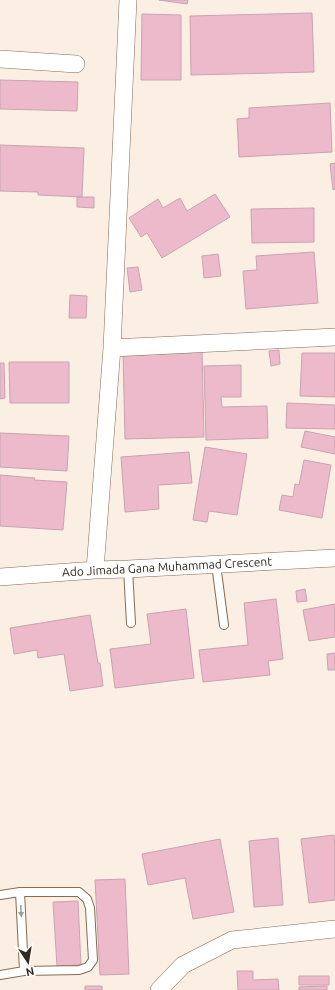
<svg xmlns="http://www.w3.org/2000/svg" width="335" height="990" font-family="Ubuntu,sans-serif">
<rect width="100%" height="100%" fill="#fbefe4"/>
<path fill="#ecbacb" stroke="#caa3b0" d="M 159,0 L 188,0 L 187,4 Z
M 312,13 L 314,72 L 191,75 L 190,16 Z
M 142,14 L 181,15 L 181,80 L 141,80 Z
M 0,80 L 78,82 L 77,111 L 0,109 Z
M 330,103 L 332,152 L 239,157 L 237,119 L 249,118 L 249,108 Z
M 0,145 L 84,148 L 82,197 L 38,195 L 38,192 L 0,191 Z
M 335,163 L 335,189 L 333,190 L 330,164 Z
M 215,194 L 230,217 L 162,258 L 147,233 L 141,237 L 129,218 L 158,199 L 163,208 L 180,198 L 187,211 Z
M 77,197 L 94,197 L 94,208 L 77,207 Z
M 314,208 L 314,242 L 252,243 L 251,209 Z
M 314,252 L 318,303 L 246,309 L 243,271 L 257,270 L 256,256 Z
M 218,254 L 221,276 L 204,278 L 202,256 Z
M 138,267 L 142,290 L 130,292 L 127,268 Z
M 70,295 L 87,296 L 86,318 L 69,318 Z
M 279,350 L 280,364 L 271,366 L 269,351 Z
M 202,351 L 204,437 L 125,439 L 123,353 Z
M 302,353 L 335,353 L 335,397 L 300,396 Z
M 9,362 L 69,362 L 69,403 L 10,403 Z
M 0,363 L 4,363 L 5,398 L 0,399 Z
M 241,365 L 241,397 L 221,397 L 222,407 L 267,406 L 268,438 L 206,440 L 204,366 Z
M 287,403 L 335,405 L 335,429 L 286,428 Z
M 305,431 L 335,437 L 335,454 L 301,447 Z
M 0,433 L 69,436 L 67,471 L 0,467 Z
M 205,447 L 247,454 L 237,515 L 209,511 L 207,522 L 193,520 Z
M 189,452 L 192,483 L 158,485 L 159,509 L 125,512 L 121,457 Z
M 304,460 L 331,465 L 322,518 L 279,510 L 282,495 L 293,497 L 295,484 L 299,485 Z
M 0,475 L 35,478 L 34,480 L 67,482 L 63,530 L 0,526 Z
M 305,589 L 307,601 L 297,602 L 296,591 Z
M 276,599 L 283,659 L 268,661 L 270,675 L 203,682 L 199,650 L 248,645 L 244,603 Z
M 335,604 L 335,637 L 309,641 L 303,610 Z
M 186,609 L 194,678 L 115,688 L 110,649 L 151,644 L 147,614 Z
M 90,615 L 98,663 L 100,663 L 103,686 L 70,691 L 64,654 L 38,658 L 37,650 L 14,654 L 10,628 Z
M 335,653 L 335,670 L 328,670 L 327,654 Z
M 334,835 L 335,847 L 335,900 L 309,903 L 301,839 Z
M 278,838 L 283,905 L 254,907 L 249,841 Z
M 220,839 L 234,912 L 193,919 L 185,878 L 148,885 L 142,854 Z
M 125,879 L 129,974 L 100,975 L 95,880 Z
M 78,901 L 81,965 L 57,966 L 53,902 Z
M 237,971 L 253,971 L 253,980 L 278,979 L 279,990 L 238,990 Z
M 299,976 L 329,976 L 329,985 L 299,985 Z
M 85,986 L 102,986 L 102,990 L 85,990 Z
M 327,986 L 327,990 L 299,990 L 299,987 Z"/>
<g fill="none" stroke-linecap="round" stroke-linejoin="round">
<g stroke="#866b52" stroke-width="10">
<path id="lane" d="M 216,564 L 224,625
M 128,569 L 131,623
M 20,892 L 79,892 L 87,899 L 90,908 L 93,960 L 88,967 L 79,970 L 24,971
M 0,895 L 20,892 L 24,971 L 0,975"/>
</g>
<g stroke="#866b52" stroke-width="18">
<path id="street" d="M 0,59 L 76,64
M 112,348 L 128,0
M 95,570 L 112,348 L 335,337
M 0,577 L 95,570 L 128,569 L 335,558
M 159,990 L 183,965 L 232,940 L 335,929"/>
</g>
<use href="#lane" stroke="#fff" stroke-width="8"/>
<use href="#street" stroke="#fff" stroke-width="17"/>
</g>
<defs><path id="oneway-solid" d="M-6-.8H1V-3.2L6.5 0L1 3.2V.8H-6Z"/></defs>
<use fill="#a39e99" href="#oneway-solid" transform="translate(21 911) rotate(87)"/>
<g text-anchor="middle" stroke-width="3" stroke-linejoin="round" paint-order="stroke">
<g font-size="12" fill="#32271c" stroke="#fefefe">
<text transform="translate(167 567) rotate(-3)" y="4">Ado Jimada Gana Muhammad Crescent</text>
</g>
</g>
<g transform="translate(28 962) rotate(168)" stroke="#fefefe" stroke-width="3" paint-order="stroke">
<path d="M0-3L7 15L0 10L-7 15Z" fill="#32271c"/>
<text y="-6" font-size="11" font-weight="bold" text-anchor="middle" fill="#32271c">N</text>
</g>
</svg>
